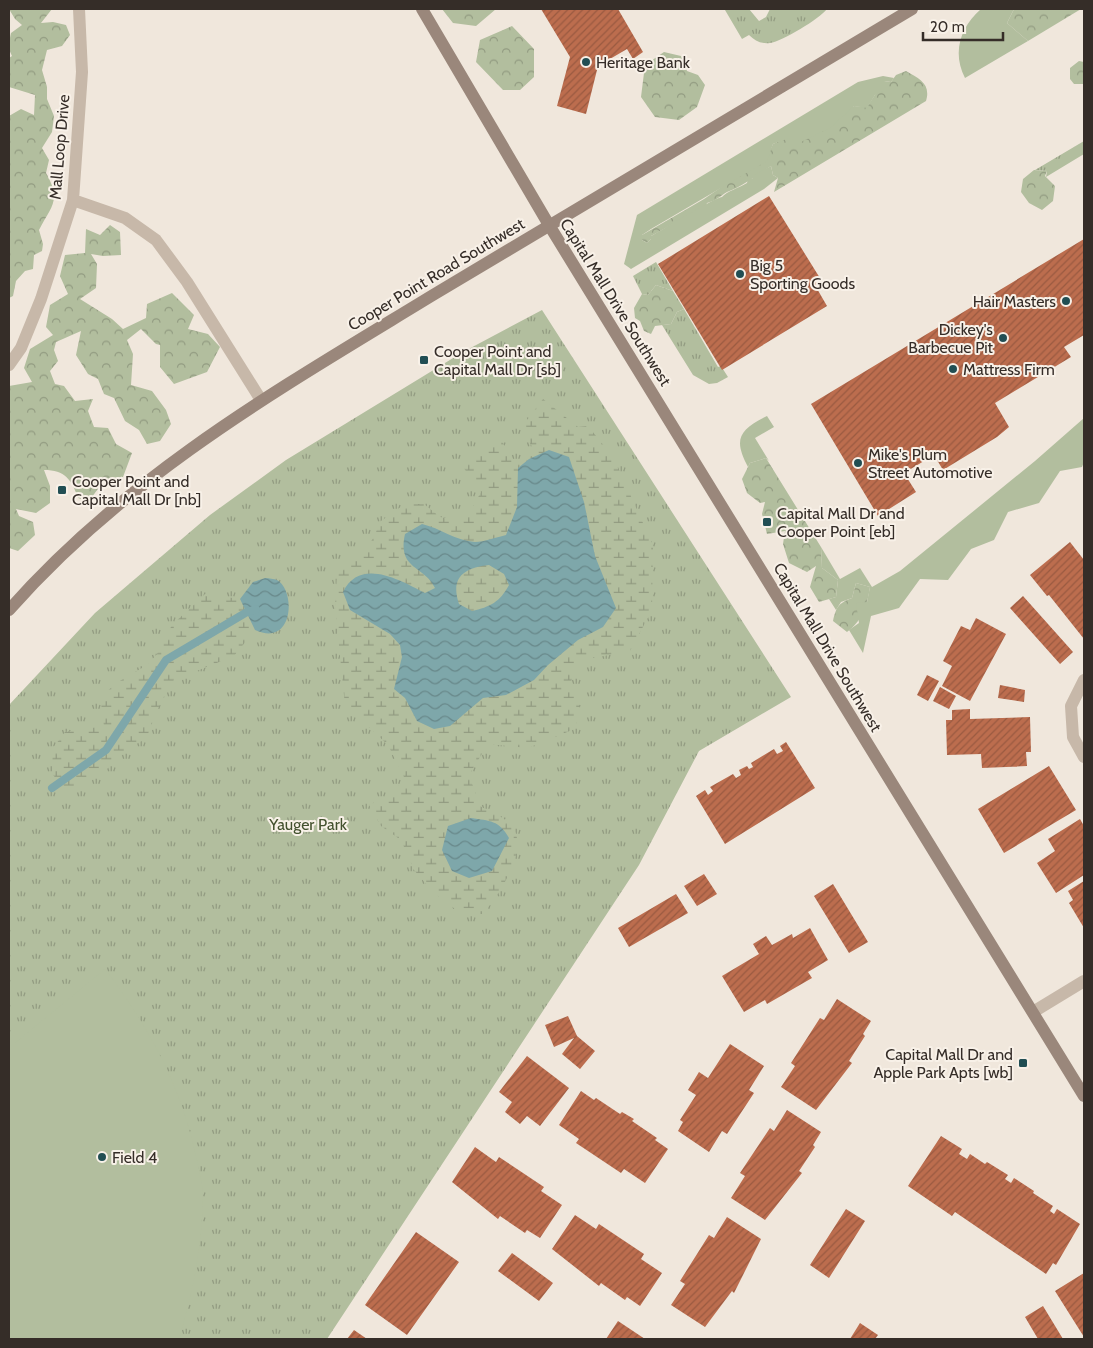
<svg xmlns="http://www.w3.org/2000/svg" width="1093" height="1348" font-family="Cabin,sans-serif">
<defs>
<pattern id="grass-tufts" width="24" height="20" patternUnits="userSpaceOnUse" patternTransform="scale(1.25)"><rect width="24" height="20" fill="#b2be9e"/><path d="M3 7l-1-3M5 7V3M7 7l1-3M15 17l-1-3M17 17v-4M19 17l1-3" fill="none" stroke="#929b81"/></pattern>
<pattern id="forest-crowns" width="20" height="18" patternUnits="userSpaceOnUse" patternTransform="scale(1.25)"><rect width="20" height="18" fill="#b2be9e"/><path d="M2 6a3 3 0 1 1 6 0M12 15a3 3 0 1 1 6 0" fill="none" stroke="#929b81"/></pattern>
<pattern id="wetland-marsh" width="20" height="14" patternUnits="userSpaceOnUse" patternTransform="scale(1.25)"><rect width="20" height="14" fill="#b2be9e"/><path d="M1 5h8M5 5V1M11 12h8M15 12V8" fill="none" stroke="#929b81"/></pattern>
<pattern id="water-waves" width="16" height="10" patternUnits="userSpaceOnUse" patternTransform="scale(1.25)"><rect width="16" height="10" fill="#7ea7aa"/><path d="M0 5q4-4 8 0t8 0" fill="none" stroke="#68888a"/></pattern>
<pattern id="building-hatch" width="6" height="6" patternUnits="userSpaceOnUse" patternTransform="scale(1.25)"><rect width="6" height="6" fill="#bc6d4e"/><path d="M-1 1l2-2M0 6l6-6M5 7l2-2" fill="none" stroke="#9a5a41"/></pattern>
</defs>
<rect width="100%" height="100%" fill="#f0e7dc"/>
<path fill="url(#grass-tufts)" d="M 729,9 L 749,9 L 759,21 L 766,17 L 770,9 L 827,9 C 819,19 783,41 770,43 C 761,44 755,41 749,35 L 742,39 L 725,10 Z
M 1084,141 L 1084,154 L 1046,177 L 1047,171 L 1035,170 Z
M 656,262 L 673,291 L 656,285 L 648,295 L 642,294 L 633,276 Z
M 684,309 L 718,367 L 721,366 L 728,377 L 717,383 L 709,384 L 693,375 L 662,325 L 671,324 L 677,312 Z
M 542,310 L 791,697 L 699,751 L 639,865 L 327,1339 L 9,1339 L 9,705 L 95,613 L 210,515 L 286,460 L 463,352 Z"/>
<path fill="url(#forest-crowns)" d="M 9,9 L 52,9 L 41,23 L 53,22 L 66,25 L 70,35 L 62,46 L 47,50 L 42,70 L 47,87 L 47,99 L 54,116 L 52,132 L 42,148 L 49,160 L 46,173 C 62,201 51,206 39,230 L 43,244 L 42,251 L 34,255 L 33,269 L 25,271 L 16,281 L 13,296 L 9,298 L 9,116 L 21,109 L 34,115 L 35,95 L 9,87 L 9,58 L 12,56 C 8,48 9,42 11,33 L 22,25 L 15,19 Z
M 442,9 L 496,9 L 476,26 L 453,23 Z
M 1014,9 L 1081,9 L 1028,41 L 1007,23 Z
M 512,26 L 534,49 L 534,77 L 520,90 L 503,90 L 476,62 L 480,40 Z
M 664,52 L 681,56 L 687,71 L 698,75 L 705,85 L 697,107 L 679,120 L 655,117 L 641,97 L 645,65 Z
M 1079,61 L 1084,62 L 1084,84 L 1074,84 L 1070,79 L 1070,68 Z
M 906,71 C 920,79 931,84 926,101 L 774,192 L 778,178 L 773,175 L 771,166 C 756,176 743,186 727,192 C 720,196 716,201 707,203 L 706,206 L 651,236 L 651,239 L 647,243 L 642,240 L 642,235 L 704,199 L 768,155 L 773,144 L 854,106 L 867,107 L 884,81 L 891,82 L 896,75 Z
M 1034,170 L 1047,171 L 1045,176 L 1055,186 L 1053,201 L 1042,210 L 1029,203 L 1021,192 L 1023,179 Z
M 110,225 L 120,232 L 121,255 L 103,256 L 91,254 L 97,264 L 96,288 L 80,299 L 112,319 L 123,329 L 146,318 L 147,304 L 172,293 L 194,315 L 188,329 L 208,334 L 220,347 L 207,372 L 174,384 L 160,367 L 160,345 L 156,344 L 141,329 L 127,340 L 133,354 L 131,385 L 152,391 L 166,410 L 171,424 L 160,441 L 147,444 L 139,430 L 125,421 L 114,398 L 104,394 L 98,379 L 88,374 L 76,355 L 81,331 L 56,342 L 54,350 L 58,361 L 50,371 L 55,384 L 64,386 L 75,401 L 93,399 L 88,411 L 94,427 L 108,428 L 116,444 L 132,453 L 123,477 L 103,482 L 89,501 L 78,498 C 72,480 65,470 44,470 L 50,486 L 50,503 L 36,513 L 16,509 L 19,516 L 33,522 L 35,535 L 18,551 L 9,548 L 9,386 L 32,382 L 24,368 L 30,349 L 53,335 L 46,327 L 50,305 L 68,294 L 60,276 L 65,255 L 85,253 L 86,229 L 100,235 Z
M 656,285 L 673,291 L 684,309 L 677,312 L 671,324 L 655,326 L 651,334 L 644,331 L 640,321 L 635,318 L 634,308 L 642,294 L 648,295 Z
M 766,458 L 821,547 L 822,568 L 838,580 L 836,597 L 819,602 L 810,587 L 816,566 L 807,572 L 789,563 L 783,544 L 785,531 L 767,534 L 762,514 L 765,502 L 760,503 L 747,493 L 742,479 L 750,463 Z
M 856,583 L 870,587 C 867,606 863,620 847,632 L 833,621 C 836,608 838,603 852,598 Z"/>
<path fill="url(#wetland-marsh)" d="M 543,399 L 578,427 L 588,426 L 613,457 L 653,545 L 652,610 L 630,651 L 583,660 L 575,669 L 571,682 L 582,714 L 572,730 L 528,748 L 488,744 L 469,775 L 480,806 C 488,811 503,816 510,824 C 532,846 499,895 483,914 L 469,914 L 455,909 L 435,894 L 414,870 L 401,840 L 381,826 L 369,805 L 395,792 L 404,777 L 388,745 L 345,705 L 335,607 L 337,575 L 368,548 L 381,521 L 405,504 L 424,504 L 440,517 L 454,519 L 470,512 L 481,492 L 463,467 L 500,438 L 514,461 L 529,459 L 534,450 L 521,428 Z
M 205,594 L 240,599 L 255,630 L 234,656 L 174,680 L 157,710 L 147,737 L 122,754 L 100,776 L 66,789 L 52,774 L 53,748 L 65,732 L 104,726 L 100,697 L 118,682 L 147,665 L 157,654 L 172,625 Z"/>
<path fill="#b2be9e" d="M 981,9 L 1014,9 L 1007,23 L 1028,41 L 965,78 C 952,53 960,27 981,9 Z
M 883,76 L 894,78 L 891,82 L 884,81 L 884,91 L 875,95 L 867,108 L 854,106 L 830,128 L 799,143 L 789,138 L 773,144 L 767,161 L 651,229 L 642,235 L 642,240 L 647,243 L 651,239 L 651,236 C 664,229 714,198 722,197 C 727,191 739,188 747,183 L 748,179 L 752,179 L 754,175 L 771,166 L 773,175 L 778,178 L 764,189 L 631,269 L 624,264 L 637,215 L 858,82 Z
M 767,416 L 774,427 L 755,438 L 769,461 L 766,458 L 750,463 L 748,467 C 733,439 739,430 767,416 Z
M 1084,418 L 1084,462 L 1082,467 L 1060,471 L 1039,503 L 1008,512 L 994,540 L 971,549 L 948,580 L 920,579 L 899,608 L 871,616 L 863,653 L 849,630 L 859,623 L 856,603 L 867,602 L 870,587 L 856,583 L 852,598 L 841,602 L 836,610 L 829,599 L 836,597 L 838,580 L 822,568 L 821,547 L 840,579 L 860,568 L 872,587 L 900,571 L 1035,461 Z
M 105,969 C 148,1025 181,1086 196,1156 C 198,1165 201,1176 202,1186 C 205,1237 193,1291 179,1339 L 9,1339 L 9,1048 Z"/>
<path fill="url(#water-waves)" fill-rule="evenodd" d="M 549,450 L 569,457 L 584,502 L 595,556 L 616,608 L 603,627 L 578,640 L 548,665 L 534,680 L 506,695 L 483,698 L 450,726 L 434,729 L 417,721 L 405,698 L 394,689 L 402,657 L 400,645 L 390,634 L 350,610 L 343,592 C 360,557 400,580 425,593 L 435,588 C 424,565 397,570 405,534 L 422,524 C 440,528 456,541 475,542 C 484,542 497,537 506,535 L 517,507 L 518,468 L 529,459 ZM 489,565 L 504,574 L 509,585 C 500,602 490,607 472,611 L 459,604 C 450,577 464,568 489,565 Z
M 265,578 C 269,578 274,579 277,580 C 296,590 294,648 255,630 L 240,599 L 253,582 Z
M 471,818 C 490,821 499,820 509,838 L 492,871 L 469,878 L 452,871 L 442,850 L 448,826 Z"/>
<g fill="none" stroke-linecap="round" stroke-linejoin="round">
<path stroke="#7ea7aa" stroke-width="8" d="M 52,788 L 106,750 L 166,660 L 247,612 L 256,609"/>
</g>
<path fill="url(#building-hatch)" d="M 541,9 L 618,9 L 643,52 L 633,59 L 627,49 L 598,66 L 586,114 L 557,106 L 570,57 Z
M 769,196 L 823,283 L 816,287 L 827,306 L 722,370 L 658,264 Z
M 1084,239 L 1084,335 L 1064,347 L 1071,357 L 995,403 L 1009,427 L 997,437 L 943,470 L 934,455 L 904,473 L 916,492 L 878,516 L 811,404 Z
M 1070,542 L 1084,560 L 1084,639 L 1049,595 L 1047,596 L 1030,575 Z
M 1023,596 L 1073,652 L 1060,664 L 1010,608 Z
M 976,618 L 1006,634 L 970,701 L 942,686 L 952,666 L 943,661 L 961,626 L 970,630 Z
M 927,675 L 939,681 L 928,701 L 917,695 Z
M 1000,685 L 1025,690 L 1024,702 L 998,698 Z
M 940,687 L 956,696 L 949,709 L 933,701 Z
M 970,709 L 970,719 L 1030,717 L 1031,752 L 1026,752 L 1027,766 L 982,768 L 981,754 L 947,755 L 946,720 L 952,720 L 952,710 Z
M 786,742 L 815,788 L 725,844 L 696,796 L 705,790 L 708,795 L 713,791 L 710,787 L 733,774 L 736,778 L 741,775 L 739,770 L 747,766 L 749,769 L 753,767 L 751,763 L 774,749 L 777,754 L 783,751 L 780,746 Z
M 1049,766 L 1076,810 L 1004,853 L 978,809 Z
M 1080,819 L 1084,826 L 1084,875 L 1056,893 L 1037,863 L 1055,851 L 1048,839 Z
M 704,874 L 717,894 L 697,906 L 684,886 Z
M 1084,881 L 1084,928 L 1069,903 L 1073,900 L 1068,891 Z
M 833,884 L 868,942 L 849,953 L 814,896 Z
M 676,894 L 688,913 L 629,947 L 618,928 Z
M 810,928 L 828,960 L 808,972 L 812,978 L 767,1004 L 765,1000 L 744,1012 L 722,976 L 759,954 L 753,944 L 766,936 L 772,945 L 792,934 L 793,938 Z
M 837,999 L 871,1021 L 863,1034 L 865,1036 L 849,1061 L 852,1063 L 816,1110 L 781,1087 L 795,1066 L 791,1063 L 820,1018 L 824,1020 Z
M 568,1016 L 577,1036 L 595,1051 L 580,1069 L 562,1054 L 574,1038 L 554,1047 L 545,1025 Z
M 730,1044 L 764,1066 L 749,1090 L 754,1093 L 727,1134 L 722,1131 L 709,1152 L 678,1131 L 683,1122 L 680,1120 L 696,1095 L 688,1090 L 699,1072 L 708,1078 Z
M 527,1056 L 569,1088 L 540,1126 L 527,1116 L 520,1124 L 505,1112 L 512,1102 L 499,1092 Z
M 581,1091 L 594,1100 L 596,1098 L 620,1114 L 622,1112 L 634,1119 L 632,1121 L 657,1138 L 655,1140 L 668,1149 L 645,1183 L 624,1169 L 621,1173 L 576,1143 L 579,1139 L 559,1125 Z
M 787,1110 L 821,1132 L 813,1145 L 815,1147 L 799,1171 L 802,1173 L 765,1220 L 731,1198 L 745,1176 L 740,1173 L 770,1128 L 774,1131 Z
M 941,1136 L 962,1149 L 959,1154 L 967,1159 L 970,1154 L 985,1164 L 987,1162 L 1008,1175 L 1005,1179 L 1011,1183 L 1014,1178 L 1034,1191 L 1033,1193 L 1053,1206 L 1050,1211 L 1054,1214 L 1057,1209 L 1080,1224 L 1056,1265 L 1053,1263 L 1046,1274 L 955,1212 L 952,1216 L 908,1186 Z
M 475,1147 L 496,1162 L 499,1157 L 544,1187 L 541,1191 L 562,1205 L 540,1238 L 527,1230 L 525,1233 L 500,1216 L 498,1219 L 452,1182 Z
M 846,1209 L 865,1221 L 829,1278 L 810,1265 Z
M 575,1215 L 596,1229 L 599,1224 L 644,1254 L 641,1259 L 662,1273 L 640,1306 L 627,1297 L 625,1300 L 601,1283 L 599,1286 L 552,1249 Z
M 727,1217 L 761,1239 L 734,1293 L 732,1291 L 705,1327 L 671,1305 L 685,1284 L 680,1281 L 709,1235 L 714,1238 Z
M 416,1232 L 459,1262 L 407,1335 L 365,1305 Z
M 512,1253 L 553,1283 L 539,1301 L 498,1271 Z
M 1084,1273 L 1084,1337 L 1055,1291 Z
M 1043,1306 L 1063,1339 L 1038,1339 L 1025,1317 Z
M 618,1321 L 645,1339 L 606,1339 Z
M 860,1323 L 878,1335 L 875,1339 L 850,1339 Z
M 354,1330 L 367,1339 L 347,1339 Z"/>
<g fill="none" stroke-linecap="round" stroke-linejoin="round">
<path stroke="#c7b8a9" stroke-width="12" d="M 73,200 L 125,218 L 156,240 L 187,282 L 261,400
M 9,365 L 21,348 L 41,299 L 73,200 L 82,72 L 79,9
M 1084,680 L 1071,706 L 1073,737 L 1084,757
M 1033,1012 L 1084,981"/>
<path stroke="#9a877b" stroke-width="12" d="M 422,9 L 549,225 L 1084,1096
M 9,610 C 130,473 279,389 433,295 C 592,199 752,104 912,9"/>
</g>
<g fill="#214e53" stroke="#f8f1e8" stroke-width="2">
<circle cx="586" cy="62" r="5"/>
<circle cx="740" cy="274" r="5"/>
<circle cx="1066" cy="301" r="5"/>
<circle cx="1003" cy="338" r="5"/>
<rect x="419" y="355" width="10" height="10" rx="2.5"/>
<circle cx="953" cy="369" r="5"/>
<circle cx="858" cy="463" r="5"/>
<rect x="57" y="485" width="10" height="10" rx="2.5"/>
<rect x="762" y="517" width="10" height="10" rx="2.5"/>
<rect x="1018" y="1058" width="10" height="10" rx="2.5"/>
<circle cx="102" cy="1157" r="5"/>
</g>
<g text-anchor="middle" stroke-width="4" stroke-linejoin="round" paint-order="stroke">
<g font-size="16" fill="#352d28" stroke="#f8f1e8" text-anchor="start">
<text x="596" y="68">Heritage Bank</text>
<text x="750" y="271">Big 5<tspan x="750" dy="18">Sporting Goods</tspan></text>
<text x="1056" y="307" text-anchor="end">Hair Masters</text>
<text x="993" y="335" text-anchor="end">Dickey's<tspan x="993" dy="18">Barbecue Pit</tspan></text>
<text x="434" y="357">Cooper Point and<tspan x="434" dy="18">Capital Mall Dr [sb]</tspan></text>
<text x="963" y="375">Mattress Firm</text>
<text x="868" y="460">Mike's Plum<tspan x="868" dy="18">Street Automotive</tspan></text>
<text x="72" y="487">Cooper Point and<tspan x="72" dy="18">Capital Mall Dr [nb]</tspan></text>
<text x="777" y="519">Capital Mall Dr and<tspan x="777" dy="18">Cooper Point [eb]</tspan></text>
<text x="1013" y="1060" text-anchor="end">Capital Mall Dr and<tspan x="1013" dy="18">Apple Park Apts [wb]</tspan></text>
<text x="112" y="1163">Field 4</text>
</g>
<g font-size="16" fill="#352d28" stroke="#f8f1e8">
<text transform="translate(59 147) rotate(-85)" y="6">Mall Loop Drive</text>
<text transform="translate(436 274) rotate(-31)" y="6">Cooper Point Road Southwest</text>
<text transform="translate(616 302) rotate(58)" y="6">Capital Mall Drive Southwest</text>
<text transform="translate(828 647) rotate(59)" y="6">Capital Mall Drive Southwest</text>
</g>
<g font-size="16" fill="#43512e" stroke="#f8f1e8">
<text x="308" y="830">Yauger Park</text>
</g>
</g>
<rect width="1093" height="1348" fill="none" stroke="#352d28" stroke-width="20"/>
<path d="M923 32v8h80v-8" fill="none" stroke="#352d28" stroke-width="2.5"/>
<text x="930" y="32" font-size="15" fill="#352d28" stroke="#f8f1e8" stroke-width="4" paint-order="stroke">20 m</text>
</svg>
